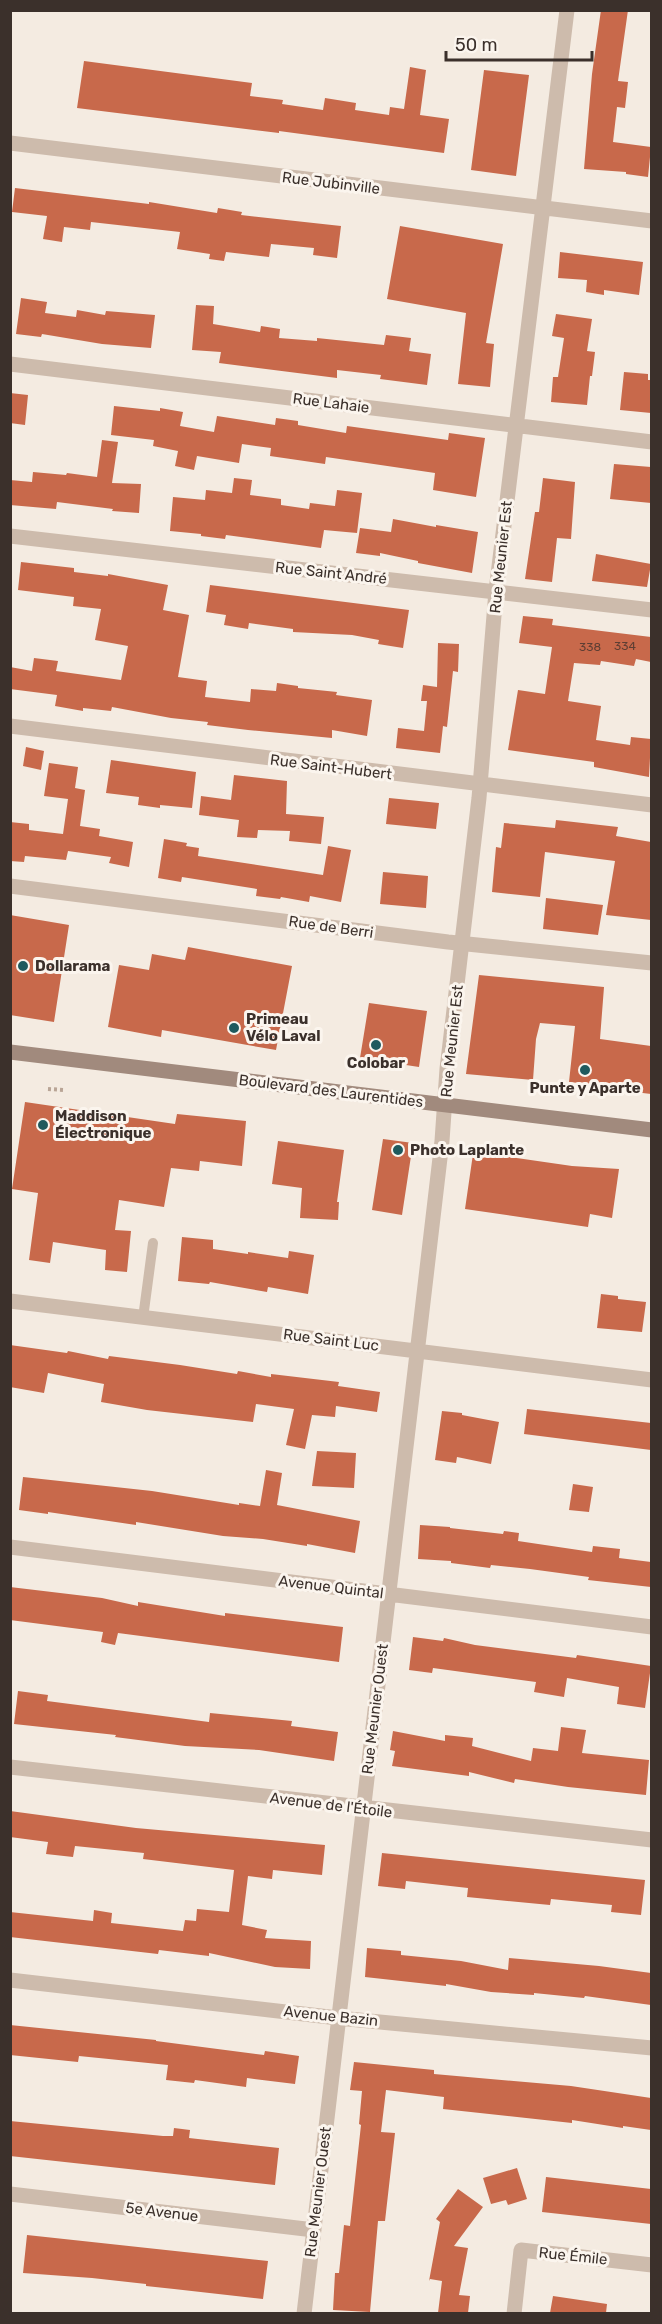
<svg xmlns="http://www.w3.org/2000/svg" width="662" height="2324" font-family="Rubik,sans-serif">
<rect width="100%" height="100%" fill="#f4ebe1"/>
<path fill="#c8694b" d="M 601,10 L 628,10 L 618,81 L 628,82 L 625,108 L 617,107 L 613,142 L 651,147 L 648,177 L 626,174 L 626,172 L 584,169 L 592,74 Z
M 84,61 L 252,83 L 250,96 L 283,100 L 282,104 L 323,110 L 325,98 L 356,103 L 355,110 L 389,115 L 390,107 L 404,109 L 410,67 L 426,70 L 420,115 L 449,119 L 444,153 L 279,131 L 279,133 L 77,108 Z
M 484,70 L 529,75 L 516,176 L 471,170 Z
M 15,188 L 149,204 L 149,202 L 217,213 L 218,208 L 242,212 L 241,215 L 341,226 L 337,258 L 313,255 L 314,248 L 271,244 L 269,257 L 226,252 L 224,261 L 209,259 L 210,254 L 177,249 L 180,232 L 91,222 L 90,230 L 64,227 L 62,242 L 43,239 L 47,216 L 12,212 Z
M 400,226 L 503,244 L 486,343 L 494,344 L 490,387 L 458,384 L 466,313 L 387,299 Z
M 560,252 L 643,262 L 639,295 L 604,290 L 604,295 L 586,292 L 587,280 L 558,278 Z
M 21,298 L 47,302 L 45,313 L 76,317 L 77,310 L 105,315 L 106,311 L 155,315 L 151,348 L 102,344 L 42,334 L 41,337 L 16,334 Z
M 196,305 L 214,306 L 213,324 L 260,332 L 261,326 L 280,329 L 279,338 L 317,341 L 317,338 L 384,345 L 386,335 L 411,338 L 409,351 L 431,354 L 427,385 L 380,379 L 381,375 L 337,370 L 337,378 L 219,363 L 221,352 L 192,350 Z
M 556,314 L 592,319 L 587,351 L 595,352 L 592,376 L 590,376 L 587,405 L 551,402 L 553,377 L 558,377 L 564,338 L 552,336 Z
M 624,372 L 648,374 L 648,380 L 651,380 L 651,413 L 620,410 Z
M 10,393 L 28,395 L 25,425 L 10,423 Z
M 114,406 L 160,411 L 160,408 L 183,412 L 180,426 L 214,432 L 217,416 L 275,425 L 276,418 L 298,421 L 298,425 L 346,433 L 347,426 L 448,440 L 449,433 L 485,438 L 476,497 L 433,490 L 435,473 L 326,457 L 325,464 L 270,456 L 271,448 L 242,444 L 239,463 L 197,456 L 194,470 L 175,466 L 178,451 L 153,446 L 154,440 L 111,435 Z
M 102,440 L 118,442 L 112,483 L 141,484 L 139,513 L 112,511 L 113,509 L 57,502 L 56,509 L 10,505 L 10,480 L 32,482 L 33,472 L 66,475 L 67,473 L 97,477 Z
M 614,464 L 651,467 L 651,503 L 610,499 Z
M 234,478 L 252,480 L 250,495 L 281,499 L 281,505 L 309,509 L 310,503 L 335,506 L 337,490 L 362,493 L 357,533 L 324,530 L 321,548 L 226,535 L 225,539 L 201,536 L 201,534 L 170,531 L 173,497 L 205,500 L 206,490 L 232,493 Z
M 543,478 L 575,482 L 571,539 L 557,538 L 552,582 L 525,579 L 535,512 L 539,512 Z
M 393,519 L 436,527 L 436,525 L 478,532 L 472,573 L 418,563 L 418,561 L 380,553 L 380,556 L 356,553 L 360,528 L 391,532 Z
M 596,554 L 651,564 L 647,587 L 592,581 Z
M 21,562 L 74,568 L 74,572 L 108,576 L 108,574 L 168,585 L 163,610 L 189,615 L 178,677 L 207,681 L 205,697 L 250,702 L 251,689 L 276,691 L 277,683 L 298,686 L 298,688 L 337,692 L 336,695 L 372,700 L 367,736 L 332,730 L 332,738 L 248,730 L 207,725 L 208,722 L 171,718 L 112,707 L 111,711 L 83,708 L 83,711 L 55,706 L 57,695 L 10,689 L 10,667 L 32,671 L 34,658 L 58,661 L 56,671 L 121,680 L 128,646 L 95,640 L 101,609 L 73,606 L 74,597 L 18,590 Z
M 210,585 L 409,610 L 403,648 L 378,644 L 379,640 L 352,635 L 293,632 L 293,629 L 249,623 L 248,629 L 224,625 L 226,615 L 206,612 Z
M 523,616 L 553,619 L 552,625 L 651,637 L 651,662 L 636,659 L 634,666 L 601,661 L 600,665 L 574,663 L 568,701 L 601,706 L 596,740 L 630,745 L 631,737 L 651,739 L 649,777 L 594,767 L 594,762 L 508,750 L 518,690 L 545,694 L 552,647 L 519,643 Z
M 438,643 L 459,644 L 458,672 L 453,671 L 447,727 L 443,726 L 440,753 L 396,748 L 398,728 L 424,731 L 427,701 L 421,701 L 423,685 L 437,687 Z
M 26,747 L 44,751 L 41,770 L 23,766 Z
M 111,760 L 196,772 L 192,808 L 160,805 L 160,808 L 138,805 L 139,797 L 106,793 Z
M 49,763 L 78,767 L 75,788 L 85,790 L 80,826 L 100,829 L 99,836 L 133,842 L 129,867 L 109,863 L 111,857 L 68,851 L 66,860 L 25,856 L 24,862 L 10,861 L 10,822 L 29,824 L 29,830 L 63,834 L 68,799 L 44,796 Z
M 234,775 L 287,781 L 286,814 L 324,817 L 321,844 L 289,841 L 290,831 L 258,830 L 257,838 L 237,837 L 239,820 L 199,815 L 201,796 L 231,800 Z
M 389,798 L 439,803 L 436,829 L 386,824 Z
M 556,820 L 618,827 L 616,836 L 651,842 L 651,920 L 606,915 L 615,861 L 545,852 L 540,897 L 492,892 L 496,847 L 501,848 L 504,823 L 555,828 Z
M 164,839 L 187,843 L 186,846 L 199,848 L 198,856 L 323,875 L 328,846 L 351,850 L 341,902 L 310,896 L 309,902 L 281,897 L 280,899 L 256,896 L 257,889 L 182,877 L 181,882 L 158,878 Z
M 383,872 L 428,876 L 426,908 L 380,904 Z
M 546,898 L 603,905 L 598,935 L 543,929 Z
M 10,915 L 69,925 L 54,1022 L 10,1015 Z
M 188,947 L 292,966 L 276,1050 L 162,1030 L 161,1037 L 108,1027 L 119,965 L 149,970 L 152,954 L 185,960 Z
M 479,975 L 604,987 L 600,1039 L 651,1046 L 651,1094 L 610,1089 L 611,1086 L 569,1082 L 575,1026 L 540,1023 L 536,1039 L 533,1080 L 466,1074 Z
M 369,1003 L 427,1011 L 419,1067 L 360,1058 Z
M 25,1102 L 175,1124 L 177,1114 L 246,1121 L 242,1166 L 200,1161 L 199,1171 L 171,1168 L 164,1207 L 119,1200 L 115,1230 L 131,1231 L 127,1272 L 105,1270 L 106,1250 L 53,1242 L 50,1263 L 29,1260 L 38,1193 L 12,1189 Z
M 383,1139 L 413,1143 L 402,1215 L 372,1210 Z
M 278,1141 L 344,1150 L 337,1202 L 339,1202 L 338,1220 L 300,1218 L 302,1188 L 272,1184 Z
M 473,1154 L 488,1156 L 489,1154 L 572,1166 L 619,1169 L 612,1218 L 590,1214 L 588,1227 L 465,1209 Z
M 182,1237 L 213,1240 L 213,1249 L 248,1254 L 248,1252 L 288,1258 L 289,1251 L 314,1255 L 308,1294 L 268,1287 L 267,1292 L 210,1282 L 209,1284 L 178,1281 Z
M 601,1294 L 618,1296 L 618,1299 L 646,1302 L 642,1332 L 597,1328 Z
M 10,1345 L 67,1353 L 68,1351 L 108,1359 L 109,1356 L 180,1365 L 237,1374 L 238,1371 L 271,1377 L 271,1374 L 339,1382 L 338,1386 L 380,1392 L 377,1412 L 336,1406 L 335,1417 L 312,1415 L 305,1449 L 286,1445 L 294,1409 L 256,1404 L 253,1422 L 147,1410 L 101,1402 L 104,1384 L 48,1373 L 44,1393 L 10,1387 Z
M 527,1409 L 651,1423 L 651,1450 L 524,1434 Z
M 442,1411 L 462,1413 L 462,1415 L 499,1422 L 491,1464 L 457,1457 L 456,1463 L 435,1460 Z
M 317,1451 L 356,1453 L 354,1488 L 312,1486 Z
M 266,1470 L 282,1473 L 277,1505 L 360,1521 L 355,1553 L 307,1544 L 307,1546 L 263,1539 L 223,1536 L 136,1522 L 136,1525 L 48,1512 L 48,1514 L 19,1510 L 23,1477 L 152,1491 L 239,1505 L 239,1503 L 260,1506 Z
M 573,1484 L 593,1487 L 589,1512 L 569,1510 Z
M 420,1525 L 450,1527 L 450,1528 L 503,1534 L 504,1531 L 519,1533 L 518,1541 L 592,1552 L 593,1546 L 620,1549 L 619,1558 L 651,1562 L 651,1587 L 588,1580 L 589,1577 L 530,1569 L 491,1565 L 490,1568 L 451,1563 L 451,1561 L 418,1559 Z
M 10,1587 L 102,1598 L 138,1606 L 138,1602 L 225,1616 L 225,1613 L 343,1627 L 339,1662 L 118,1633 L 115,1645 L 101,1642 L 103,1632 L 10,1620 Z
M 413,1637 L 443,1641 L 444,1638 L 475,1645 L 576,1658 L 577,1655 L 651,1666 L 645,1708 L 617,1704 L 619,1687 L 567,1678 L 564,1697 L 534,1692 L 536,1682 L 433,1668 L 432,1673 L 409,1670 Z
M 18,1691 L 48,1695 L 47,1701 L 209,1722 L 210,1713 L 292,1721 L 291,1726 L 338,1732 L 334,1761 L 259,1750 L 185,1746 L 115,1737 L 116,1735 L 14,1724 Z
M 561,1727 L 586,1730 L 582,1753 L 649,1760 L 646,1795 L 568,1787 L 515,1779 L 514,1783 L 469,1772 L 469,1776 L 392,1766 L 395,1751 L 390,1750 L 393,1731 L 445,1741 L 445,1735 L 473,1738 L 472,1746 L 531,1761 L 533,1748 L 558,1751 Z
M 10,1811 L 136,1828 L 325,1845 L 322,1875 L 273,1870 L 272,1879 L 248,1876 L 242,1925 L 267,1930 L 265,1938 L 311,1941 L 310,1969 L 275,1967 L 209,1953 L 209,1956 L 159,1950 L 158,1954 L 10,1937 L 10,1912 L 93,1921 L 94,1910 L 112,1913 L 111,1923 L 183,1931 L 185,1920 L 196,1921 L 197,1909 L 229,1912 L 234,1870 L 143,1859 L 144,1853 L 75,1846 L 73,1857 L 46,1854 L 48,1842 L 10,1837 Z
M 382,1853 L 645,1880 L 641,1915 L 611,1912 L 612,1905 L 551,1899 L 550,1905 L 467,1897 L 468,1888 L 406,1881 L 405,1889 L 378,1886 Z
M 367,1948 L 401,1951 L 401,1955 L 461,1961 L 508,1970 L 509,1958 L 599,1966 L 651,1973 L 651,2005 L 585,1996 L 584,1998 L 534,1993 L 534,1995 L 491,1992 L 446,1984 L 446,1986 L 365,1977 Z
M 10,2025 L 156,2040 L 156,2041 L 264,2055 L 265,2051 L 299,2056 L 295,2084 L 247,2078 L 246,2087 L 195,2080 L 194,2083 L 166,2080 L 168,2065 L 79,2056 L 78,2062 L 10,2055 Z
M 354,2062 L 434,2070 L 434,2074 L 571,2086 L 651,2098 L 651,2130 L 623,2126 L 623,2128 L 572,2120 L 572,2123 L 443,2109 L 444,2097 L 386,2090 L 381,2132 L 395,2133 L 385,2221 L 378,2221 L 370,2312 L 333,2310 L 335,2273 L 339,2273 L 344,2225 L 350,2226 L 361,2125 L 359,2124 L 362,2091 L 350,2090 Z
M 10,2121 L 163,2136 L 173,2136 L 174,2128 L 190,2130 L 189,2138 L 279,2148 L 275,2185 L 10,2156 Z
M 517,2168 L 527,2199 L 508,2205 L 506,2200 L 491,2204 L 483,2178 Z
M 546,2177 L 651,2189 L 651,2224 L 542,2212 Z
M 458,2189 L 483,2207 L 454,2246 L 468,2248 L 459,2295 L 470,2296 L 468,2313 L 438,2313 L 442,2281 L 430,2279 L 429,2281 L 440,2222 L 436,2219 Z
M 27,2235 L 268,2261 L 263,2299 L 174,2289 L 146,2286 L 146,2284 L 92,2278 L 23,2273 Z
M 553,2296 L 607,2304 L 606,2313 L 550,2313 Z"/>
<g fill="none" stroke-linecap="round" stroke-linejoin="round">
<path stroke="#b9a596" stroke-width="4" stroke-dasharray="3 3" stroke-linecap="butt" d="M 48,1089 L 65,1090"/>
<path stroke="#cdbbac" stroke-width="10" d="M 143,1318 L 153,1243"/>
<path stroke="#cdbbac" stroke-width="15" d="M 10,143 L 652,221
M 10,364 L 652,442
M 10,536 L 652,610
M 10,726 L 652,805
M 10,886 L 448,942 L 652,963
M 10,1301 L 652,1380
M 10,1547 L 652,1627
M 10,1767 L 652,1840
M 10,1980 L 338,2018 L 652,2048
M 10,2194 L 314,2230
M 304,2314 L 442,1141 L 447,1069 L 479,798 L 496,591 L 567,10
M 514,2314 L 521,2250 L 652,2265"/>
<path stroke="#a18a7d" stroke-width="15" d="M 10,1052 L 652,1130"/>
</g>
<g fill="#1f5a5e" stroke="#fbf5ee" stroke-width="2">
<circle cx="23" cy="966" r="6"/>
<circle cx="234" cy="1028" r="6"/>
<circle cx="376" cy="1045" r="6"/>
<circle cx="585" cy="1070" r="6"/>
<circle cx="43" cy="1125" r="6"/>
<circle cx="398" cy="1150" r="6"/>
</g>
<g text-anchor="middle" stroke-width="6" stroke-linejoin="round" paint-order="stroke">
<g font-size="12" fill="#5e3e33">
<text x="625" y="650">334</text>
<text x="590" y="651">338</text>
</g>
<g font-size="15" fill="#3b302b" stroke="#fbf5ee">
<text transform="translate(331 183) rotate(7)" y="5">Rue Jubinville</text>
<text transform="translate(331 403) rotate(7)" y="5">Rue Lahaie</text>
<text transform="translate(501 557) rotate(-84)" y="5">Rue Meunier Est</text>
<text transform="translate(331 573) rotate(6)" y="5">Rue Saint André</text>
<text transform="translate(331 767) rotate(7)" y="5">Rue Saint-Hubert</text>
<text transform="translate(331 927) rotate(8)" y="5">Rue de Berri</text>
<text transform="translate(452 1041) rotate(-84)" y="5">Rue Meunier Est</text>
<text transform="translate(331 1091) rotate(7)" y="5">Boulevard des Laurentides</text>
<text transform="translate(331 1340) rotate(7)" y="5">Rue Saint Luc</text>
<text transform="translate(331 1587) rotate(7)" y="5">Avenue Quintal</text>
<text transform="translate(375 1709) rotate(-83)" y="5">Rue Meunier Ouest</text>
<text transform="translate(331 1805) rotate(7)" y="5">Avenue de l'Étoile</text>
<text transform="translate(331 2016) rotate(6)" y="5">Avenue Bazin</text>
<text transform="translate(318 2192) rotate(-83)" y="5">Rue Meunier Ouest</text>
<text transform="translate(162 2212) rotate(7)" y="5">5e Avenue</text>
<text transform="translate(573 2256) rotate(6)" y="5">Rue Émile</text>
</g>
<g font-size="15" font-weight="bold" fill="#3b302b" stroke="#fbf5ee" text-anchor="start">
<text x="35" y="971">Dollarama</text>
<text x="246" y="1024">Primeau<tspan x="246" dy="17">Vélo Laval</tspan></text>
<text x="376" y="1068" text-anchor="middle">Colobar</text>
<text x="585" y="1093" text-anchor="middle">Punte y Aparte</text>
<text x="55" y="1121">Maddison<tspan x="55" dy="17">Électronique</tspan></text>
<text x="410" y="1155">Photo Laplante</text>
</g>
</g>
<rect width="662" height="2324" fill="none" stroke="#3b302b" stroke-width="24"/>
<path d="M446 51v9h146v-9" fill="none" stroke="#3b302b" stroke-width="3"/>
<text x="455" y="51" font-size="18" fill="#3b302b" stroke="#fbf5ee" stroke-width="4.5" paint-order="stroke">50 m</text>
</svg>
